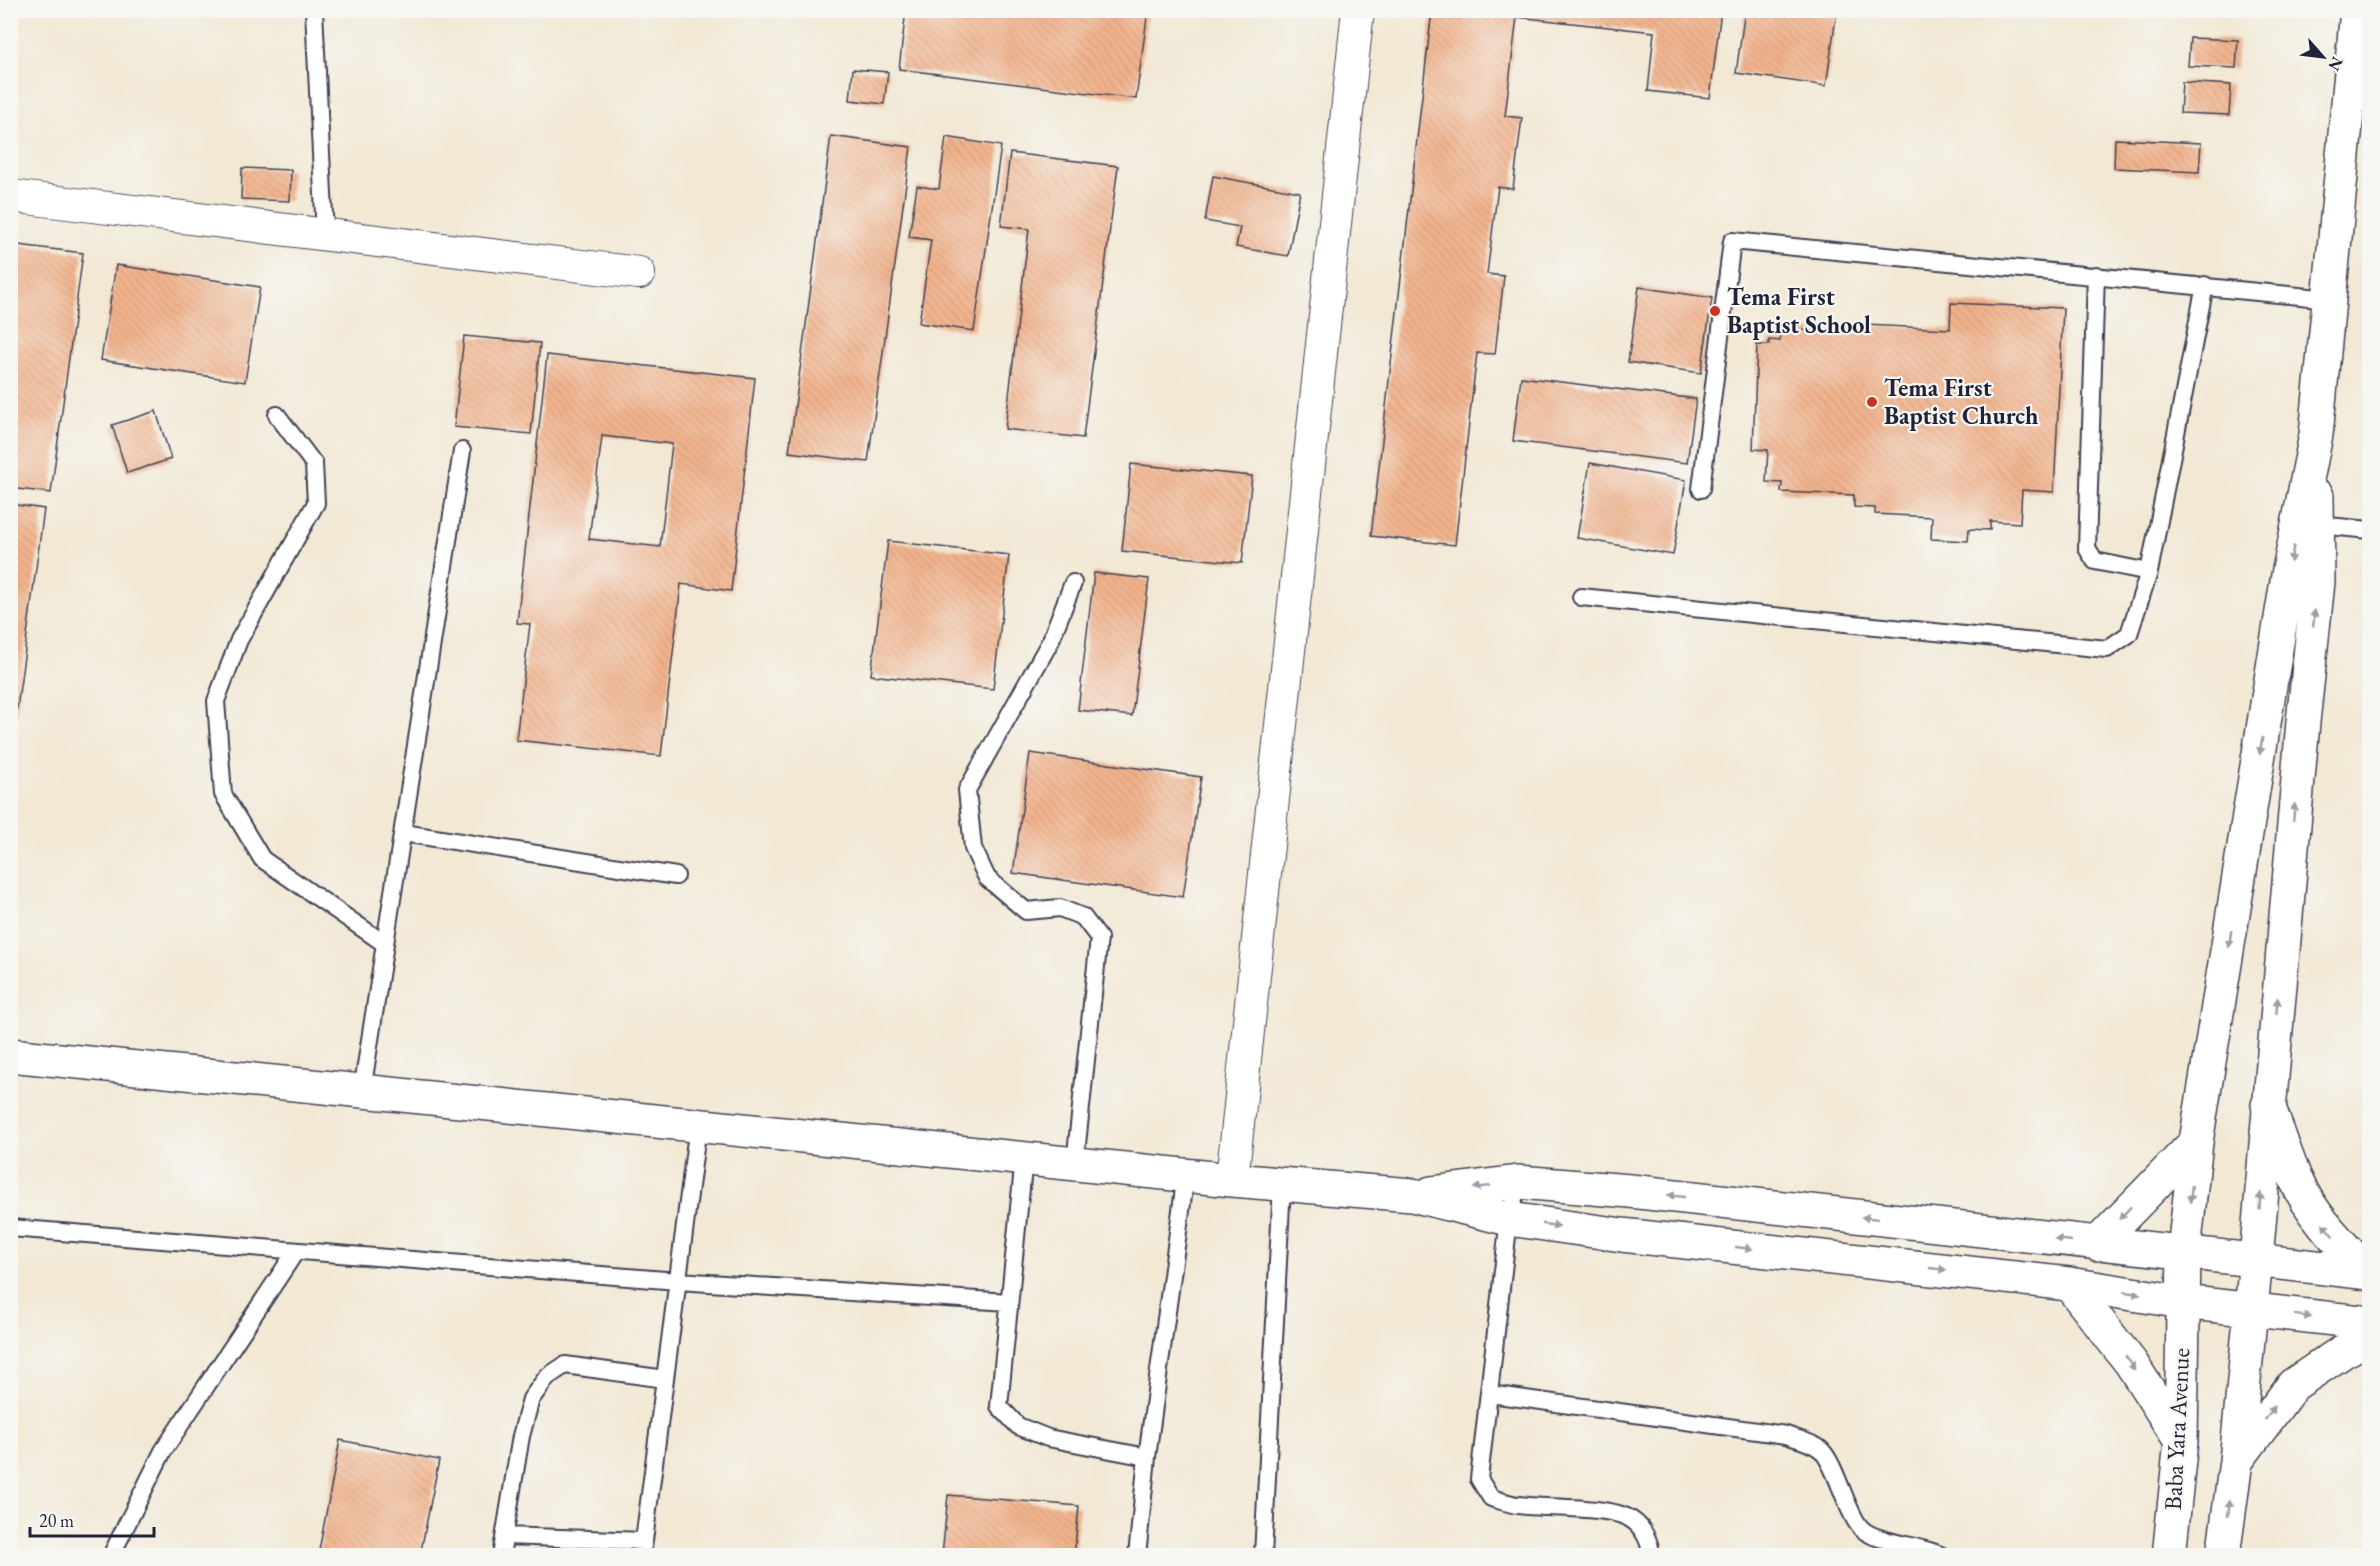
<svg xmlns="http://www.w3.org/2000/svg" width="2380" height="1566" font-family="'EB Garamond',serif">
<defs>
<pattern id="building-back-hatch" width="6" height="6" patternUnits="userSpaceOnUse" patternTransform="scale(1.5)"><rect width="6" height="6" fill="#f2b38c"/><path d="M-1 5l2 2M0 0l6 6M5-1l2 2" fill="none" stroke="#cf9a7a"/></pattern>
</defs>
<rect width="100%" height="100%" fill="#f6f6f2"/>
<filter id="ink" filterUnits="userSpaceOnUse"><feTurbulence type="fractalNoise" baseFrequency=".0167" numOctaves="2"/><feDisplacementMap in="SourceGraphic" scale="12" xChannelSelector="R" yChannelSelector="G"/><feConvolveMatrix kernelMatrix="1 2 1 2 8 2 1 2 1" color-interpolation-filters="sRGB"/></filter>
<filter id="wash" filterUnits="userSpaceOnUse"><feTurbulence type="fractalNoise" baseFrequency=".008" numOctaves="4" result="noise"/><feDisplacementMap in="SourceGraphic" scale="24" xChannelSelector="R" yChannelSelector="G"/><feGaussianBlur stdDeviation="1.35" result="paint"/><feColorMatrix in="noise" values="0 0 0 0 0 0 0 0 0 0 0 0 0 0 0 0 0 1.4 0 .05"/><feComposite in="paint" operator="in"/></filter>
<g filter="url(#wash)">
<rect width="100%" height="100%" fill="#f2e8d4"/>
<g id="blocks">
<path fill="url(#building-back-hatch)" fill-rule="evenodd" d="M 906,10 L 1148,10 L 1136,99 L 899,69 Z
M 1432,10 L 1721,10 L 1710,98 L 1648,91 L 1654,32 L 1517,17 L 1505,116 L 1522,118 L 1513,189 L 1498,187 L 1487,274 L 1504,276 L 1495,354 L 1477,353 L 1455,545 L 1371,536 Z
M 1745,10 L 1837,10 L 1826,86 L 1736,73 Z
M 2190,38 L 2238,40 L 2236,68 L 2188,66 Z
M 853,69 L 888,72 L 884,104 L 850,100 Z
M 2182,82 L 2231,85 L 2229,115 L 2180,113 Z
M 831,136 L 911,147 L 868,462 L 789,452 Z
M 946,137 L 1001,146 L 974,331 L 919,323 L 931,240 L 909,237 L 917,186 L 939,189 Z
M 2115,139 L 2201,143 L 2199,172 L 2114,168 Z
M 1010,153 L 1118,166 L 1083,438 L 1005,429 L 1029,229 L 1001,226 Z
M 242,168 L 291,170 L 290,201 L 241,199 Z
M 1213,176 L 1300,192 L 1288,256 L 1236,247 L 1240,227 L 1205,221 Z
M 10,244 L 83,253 L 51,493 L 10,488 Z
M 116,265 L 260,287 L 245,382 L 101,360 Z
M 1639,287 L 1712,298 L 1701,373 L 1628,362 Z
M 1951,303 L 2063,308 L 2054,492 L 2022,490 L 2020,523 L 1990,521 L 1990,530 L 1969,529 L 1968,541 L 1931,539 L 1932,517 L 1875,514 L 1875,508 L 1854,507 L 1854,495 L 1781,492 L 1782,483 L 1766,482 L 1768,450 L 1753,449 L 1757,345 L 1769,345 L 1769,340 L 1780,341 L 1780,329 L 1843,332 L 1843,324 L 1950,329 Z
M 464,336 L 540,343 L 531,434 L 454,427 Z
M 547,355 L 755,378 L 731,591 L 681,584 L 661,756 L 516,740 L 530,624 L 517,623 ZM 602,436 L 672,444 L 660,547 L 589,539 Z
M 1521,377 L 1696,399 L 1687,463 L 1513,441 Z
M 156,411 L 171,459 L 127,473 L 112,425 Z
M 1590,463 L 1686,480 L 1673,555 L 1577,538 Z
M 1131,464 L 1252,476 L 1242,563 L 1122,551 Z
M 10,504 L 44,509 L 13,738 L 10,738 Z
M 888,541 L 1009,555 L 993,689 L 871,675 Z
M 1094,573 L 1149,579 L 1132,716 L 1078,710 Z
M 1030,753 L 1201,777 L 1183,897 L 1013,873 Z
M 340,1440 L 439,1460 L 420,1556 L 318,1556 Z
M 948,1495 L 1079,1506 L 1074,1556 L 942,1556 Z"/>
</g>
</g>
<g filter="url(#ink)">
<use href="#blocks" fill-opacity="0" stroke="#414052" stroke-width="1.5"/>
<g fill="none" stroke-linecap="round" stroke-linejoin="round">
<g stroke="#414052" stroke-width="20">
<path id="service" d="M 314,10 L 325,235
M 2350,93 L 2370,104
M 2096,275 L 2087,548 L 2095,561 L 2149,572 L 2205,285
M 277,415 L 314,464 L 316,503 L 239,640 L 216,701 L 223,794 L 262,859 L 385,944
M 1701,489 L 1732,241 L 2330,299
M 2318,525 L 2370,530
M 1073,583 L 1050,642 L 967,790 L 973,848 L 987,878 L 1026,911 L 1060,908 L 1083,917 L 1099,938 L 1075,1163
M 1581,597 L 2107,649 L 2129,634 L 2149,572
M 403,833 L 676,876
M 362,1091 L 462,451
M 1024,1158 L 999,1406 L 1018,1426 L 1048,1438 L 1147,1457
M 1518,1182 L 1509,1219 L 1479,1479 L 1491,1498 C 1499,1500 1509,1504 1518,1505 C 1546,1509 1611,1505 1632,1520 C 1643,1527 1651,1543 1651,1556
M 10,1228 L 678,1281 L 1009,1302
M 1490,1394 L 1786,1435 C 1797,1439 1811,1442 1820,1449 C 1835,1461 1846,1511 1860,1527 C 1873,1543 1922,1545 1942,1556
M 505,1536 L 644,1541
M 111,1556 L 163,1451 L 296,1251
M 501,1556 L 521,1436 L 531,1399 L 547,1377 L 565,1365 L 665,1379
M 642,1556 L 698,1125
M 1137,1556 L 1147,1457 L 1186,1174
M 1263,1556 L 1282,1184"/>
</g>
<g stroke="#414052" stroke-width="34">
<path id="minor" d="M 10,196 L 639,273
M 1232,1180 L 1358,10"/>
</g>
<g stroke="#414052" stroke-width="36">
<path id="tertiary" d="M 2184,1251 L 2196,1142 L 2288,575 L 2316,435 L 2357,10
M 2256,1259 L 2303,722 L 2318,582 L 2317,496"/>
</g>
<g stroke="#414052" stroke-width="36">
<path id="secondary" d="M 10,1055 L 1232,1180 L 1412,1195 L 1509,1219 L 1622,1235 L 2069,1284 L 2183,1302 L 2370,1323
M 2268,1105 C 2277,1129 2285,1154 2295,1178 C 2311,1215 2341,1244 2368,1273
M 1431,1193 L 1518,1182 L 1630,1191 L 2370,1273
M 2097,1244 L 2196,1142
M 2069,1284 L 2131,1363 L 2181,1441
M 2237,1460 L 2293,1385 L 2342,1352 L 2370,1337
M 2169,1556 L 2181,1441 L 2184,1251
M 2223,1556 L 2236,1461 L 2256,1259"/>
</g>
<use href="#service" stroke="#fff" stroke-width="16"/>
<use href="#minor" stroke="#fff" stroke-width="32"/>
<use href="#tertiary" stroke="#fff" stroke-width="33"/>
<use href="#secondary" stroke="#fff" stroke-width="33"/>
</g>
<defs><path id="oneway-solid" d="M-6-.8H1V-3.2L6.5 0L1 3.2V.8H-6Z" transform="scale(1.5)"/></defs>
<g fill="#9c9ca7">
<use href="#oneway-solid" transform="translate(2292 554) rotate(101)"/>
<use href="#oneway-solid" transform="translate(2314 618) rotate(-84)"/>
<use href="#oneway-solid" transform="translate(2261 746) rotate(99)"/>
<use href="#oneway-solid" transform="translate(2294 812) rotate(-85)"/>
<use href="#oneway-solid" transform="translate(2230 939) rotate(99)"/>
<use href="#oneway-solid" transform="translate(2277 1006) rotate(-85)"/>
<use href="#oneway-solid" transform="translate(1482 1187) rotate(173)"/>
<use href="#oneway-solid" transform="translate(2191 1194) rotate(96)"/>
<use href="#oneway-solid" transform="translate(1676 1196) rotate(-174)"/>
<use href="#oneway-solid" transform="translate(2260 1201) rotate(-86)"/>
<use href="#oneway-solid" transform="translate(2125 1213) rotate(133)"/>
<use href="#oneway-solid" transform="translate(1870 1218) rotate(-174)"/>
<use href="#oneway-solid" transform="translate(1551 1225) rotate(8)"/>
<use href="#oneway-solid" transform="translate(2328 1230) rotate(-129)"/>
<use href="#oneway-solid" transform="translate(2063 1240) rotate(-174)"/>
<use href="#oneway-solid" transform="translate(1744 1248) rotate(6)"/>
<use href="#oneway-solid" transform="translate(1938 1269) rotate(6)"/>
<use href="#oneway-solid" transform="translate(2132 1293) rotate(8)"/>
<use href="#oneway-solid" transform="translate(2303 1316) rotate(7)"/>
<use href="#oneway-solid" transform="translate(2130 1363) rotate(57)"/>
<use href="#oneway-solid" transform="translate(2270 1413) rotate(-54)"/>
<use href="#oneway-solid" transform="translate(2229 1508) rotate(-83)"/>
</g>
</g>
<g fill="#c8321e" stroke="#f6f6f2" stroke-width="2">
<circle cx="1715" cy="311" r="6"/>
<circle cx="1872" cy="402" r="6"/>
</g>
<g text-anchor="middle" stroke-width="4.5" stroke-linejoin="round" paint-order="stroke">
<g font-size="24" font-weight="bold" fill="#22223b" stroke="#f6f6f2" text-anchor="start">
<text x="1727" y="305">Tema First<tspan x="1727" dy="28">Baptist School</tspan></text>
<text x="1884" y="396">Tema First<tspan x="1884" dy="28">Baptist Church</tspan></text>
</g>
<g font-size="24" fill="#22223b" stroke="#f6f6f2">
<text transform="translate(2177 1429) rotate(-87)" y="8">Baba Yara Avenue</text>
</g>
</g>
<rect width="2380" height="1566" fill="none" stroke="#f6f6f2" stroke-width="36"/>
<g transform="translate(2323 57) rotate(118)" stroke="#f6f6f2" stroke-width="4.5" paint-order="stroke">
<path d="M0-4.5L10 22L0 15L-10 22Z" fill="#22223b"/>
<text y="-9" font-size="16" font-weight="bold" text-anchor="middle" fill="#22223b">N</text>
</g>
<path d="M30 1527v9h124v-9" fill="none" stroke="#22223b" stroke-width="3"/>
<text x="39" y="1527" font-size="18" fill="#22223b" stroke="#f6f6f2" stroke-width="4.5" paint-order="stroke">20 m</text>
</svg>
